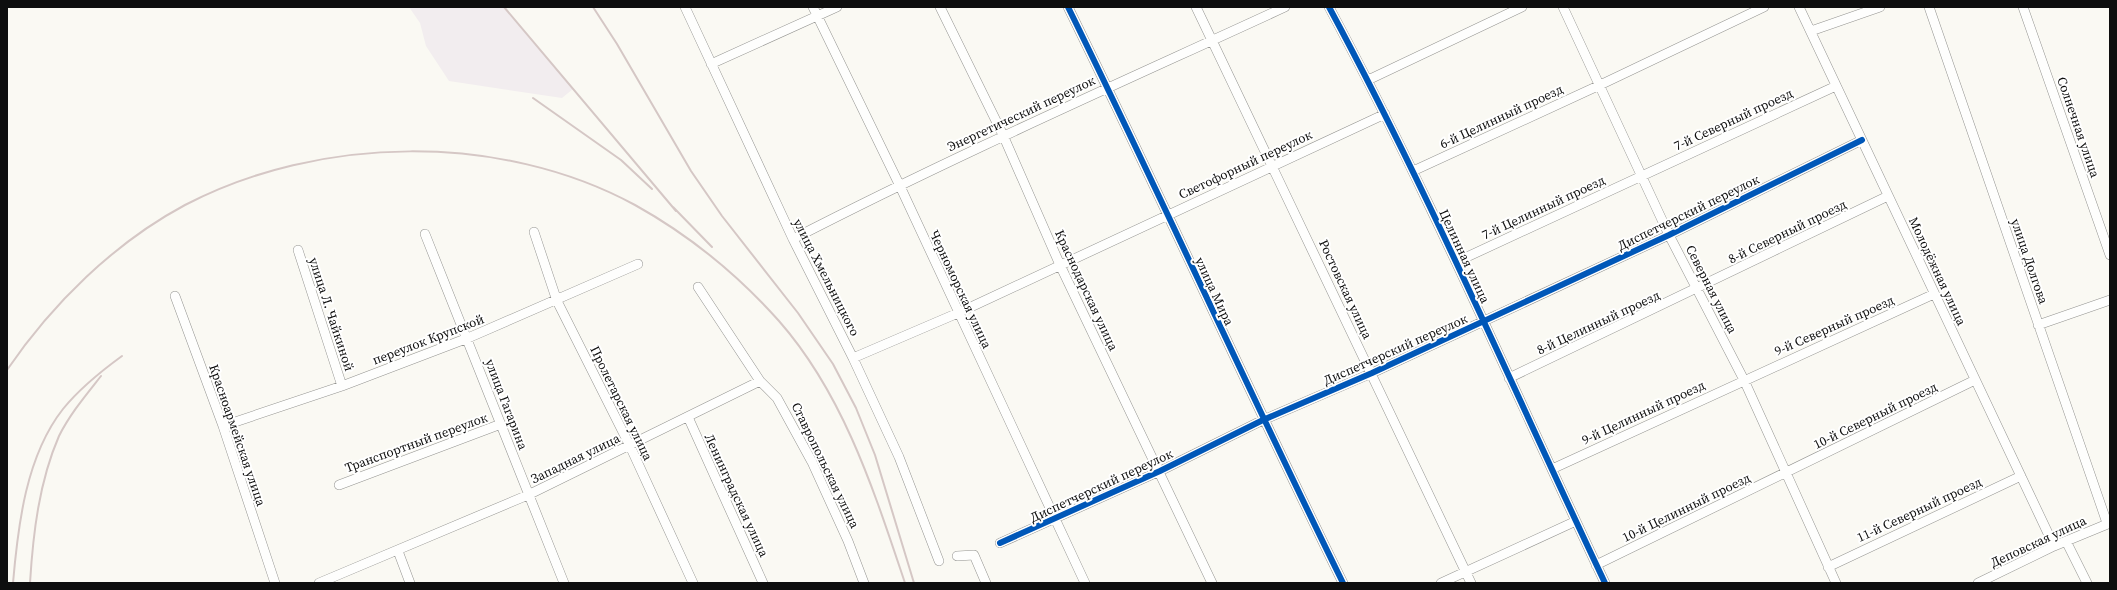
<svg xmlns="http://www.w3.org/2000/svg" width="2117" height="590" font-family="'Source Serif 4',serif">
<rect width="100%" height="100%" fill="#faf9f3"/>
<path fill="#f2edef" d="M 409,7 L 503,7 L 573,89 L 562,98 L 449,81 L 426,46 L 420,23 Z"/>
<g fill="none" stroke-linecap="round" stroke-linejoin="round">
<g stroke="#949491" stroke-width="10">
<path id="minor" d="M 685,7 L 793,239 L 853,358 L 899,457 L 939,561
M 813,7 L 899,184 L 1085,583
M 940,7 L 1003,135 L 1060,265 L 1212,583
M 1068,7 C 1162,198 1249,392 1343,583
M 1196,7 L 1471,583
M 1329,7 C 1430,195 1514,391 1605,583
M 1563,7 L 1669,235 L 1744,380 L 1836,583
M 1799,7 L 2054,546
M 1929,7 L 2107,523
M 2023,7 L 2110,255
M 1811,31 L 1880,7
M 711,64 L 837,7
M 1368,80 L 1522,7
M 1413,171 L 1600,85 L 1764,7
M 534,232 L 557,301 L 630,446 L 693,583
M 425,234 L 564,583
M 793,239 C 954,156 1120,83 1285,7
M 298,250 L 342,386
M 1456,262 L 1836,86
M 698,287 L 760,381 L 777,398 L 812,462 L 848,541 L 864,583
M 175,296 L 223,426 L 275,583
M 2038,325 L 2110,300
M 853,358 L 958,313 L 1385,114
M 1509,378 L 1888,196
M 688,417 L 763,583
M 223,426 L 342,386 L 468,338 L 638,264
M 1552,469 L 1934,294
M 339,485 L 501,424
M 2066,541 L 2087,583
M 1000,543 L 1160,471 L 1263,420 L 1372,373 L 1669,235 L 1862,140
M 398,551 L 410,583
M 957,556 L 974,555 L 986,583
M 1596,565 L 1975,380
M 1828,567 L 2021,476
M 319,583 L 528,495 L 760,381
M 1441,583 L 1576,521
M 1978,583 L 2054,546 L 2110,523"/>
</g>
<use href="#minor" stroke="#fefefd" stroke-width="9"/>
<path stroke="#d5c7c5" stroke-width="2" d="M 504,7 L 676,211
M 593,7 L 617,44 L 691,171 L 722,216 L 798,313 L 833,364 L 856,408 L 875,455 L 914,583
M 533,98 L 621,160 L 652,189
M 673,207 L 712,247
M 7,370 C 52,304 114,243 185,205 C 319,135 501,132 635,205 C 689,235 738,275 779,321 C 844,395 874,491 905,583
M 13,583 C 18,525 26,456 63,409 C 80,388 100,372 122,356
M 30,583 C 33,534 39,482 59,436 C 70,414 86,395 101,376"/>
<g stroke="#fff" stroke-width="8">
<path id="cycleway" d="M 1068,7 C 1162,198 1249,392 1343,583
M 1329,7 C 1430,195 1514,391 1605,583
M 1000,543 L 1160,471 L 1263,420 L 1372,373 L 1669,235 L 1862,140"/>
</g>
<use href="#cycleway" stroke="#0057b8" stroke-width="6"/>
</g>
<g text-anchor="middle" stroke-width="4" stroke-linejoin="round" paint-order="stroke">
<g font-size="13" fill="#0e0e0e" stroke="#fff">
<text transform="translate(1021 113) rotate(-25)" y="5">Энергетический переулок</text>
<text transform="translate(1501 116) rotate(-25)" y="5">6-й Целинный проезд</text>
<text transform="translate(1733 119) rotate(-25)" y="5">7-й Северный проезд</text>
<text transform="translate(2079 127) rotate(71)" y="5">Солнечная улица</text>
<text transform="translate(1245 164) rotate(-25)" y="5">Светофорный переулок</text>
<text transform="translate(1543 207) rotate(-25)" y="5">7-й Целинный проезд</text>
<text transform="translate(1688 212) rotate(-26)" y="5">Диспетчерский переулок</text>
<text transform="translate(1787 231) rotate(-26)" y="5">8-й Северный проезд</text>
<text transform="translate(1465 256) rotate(65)" y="5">Целинная улица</text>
<text transform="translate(2030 261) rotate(71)" y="5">улица Долгова</text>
<text transform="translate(1938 271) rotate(65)" y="5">Молодёжная улица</text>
<text transform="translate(827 277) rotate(63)" y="5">улица Хмельницкого</text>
<text transform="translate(961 289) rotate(65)" y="5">Черноморская улица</text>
<text transform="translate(1346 289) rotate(65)" y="5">Ростовская улица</text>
<text transform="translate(1712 289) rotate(63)" y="5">Северная улица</text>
<text transform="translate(1087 290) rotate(65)" y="5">Краснодарская улица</text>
<text transform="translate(1215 291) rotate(65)" y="5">улица Мира</text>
<text transform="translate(332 314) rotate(72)" y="5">улица Л. Чайкиной</text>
<text transform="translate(1598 322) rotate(-25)" y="5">8-й Целинный проезд</text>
<text transform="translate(1834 325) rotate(-24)" y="5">9-й Северный проезд</text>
<text transform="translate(428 339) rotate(-21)" y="5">переулок Крупской</text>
<text transform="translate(1395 349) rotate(-24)" y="5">Диспетчерский переулок</text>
<text transform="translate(622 403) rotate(64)" y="5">Пролетарская улица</text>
<text transform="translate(507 404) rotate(69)" y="5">улица Гагарина</text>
<text transform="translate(1643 412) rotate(-25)" y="5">9-й Целинный проезд</text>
<text transform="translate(1875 415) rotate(-26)" y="5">10-й Северный проезд</text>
<text transform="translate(238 435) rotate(71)" y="5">Красноармейская улица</text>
<text transform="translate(416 442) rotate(-20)" y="5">Транспортный переулок</text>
<text transform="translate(575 458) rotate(-26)" y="5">Западная улица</text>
<text transform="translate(826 465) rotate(64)" y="5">Ставропольская улица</text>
<text transform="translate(1101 485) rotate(-25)" y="5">Диспетчерский переулок</text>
<text transform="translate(737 495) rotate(65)" y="5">Ленинградская улица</text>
<text transform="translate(1686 507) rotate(-26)" y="5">10-й Целинный проезд</text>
<text transform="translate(1919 509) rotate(-25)" y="5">11-й Северный проезд</text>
<text transform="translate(2038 541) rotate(-25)" y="5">Деповская улица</text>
</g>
</g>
<rect width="2117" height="590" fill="none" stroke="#0e0e0e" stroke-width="16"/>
</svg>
